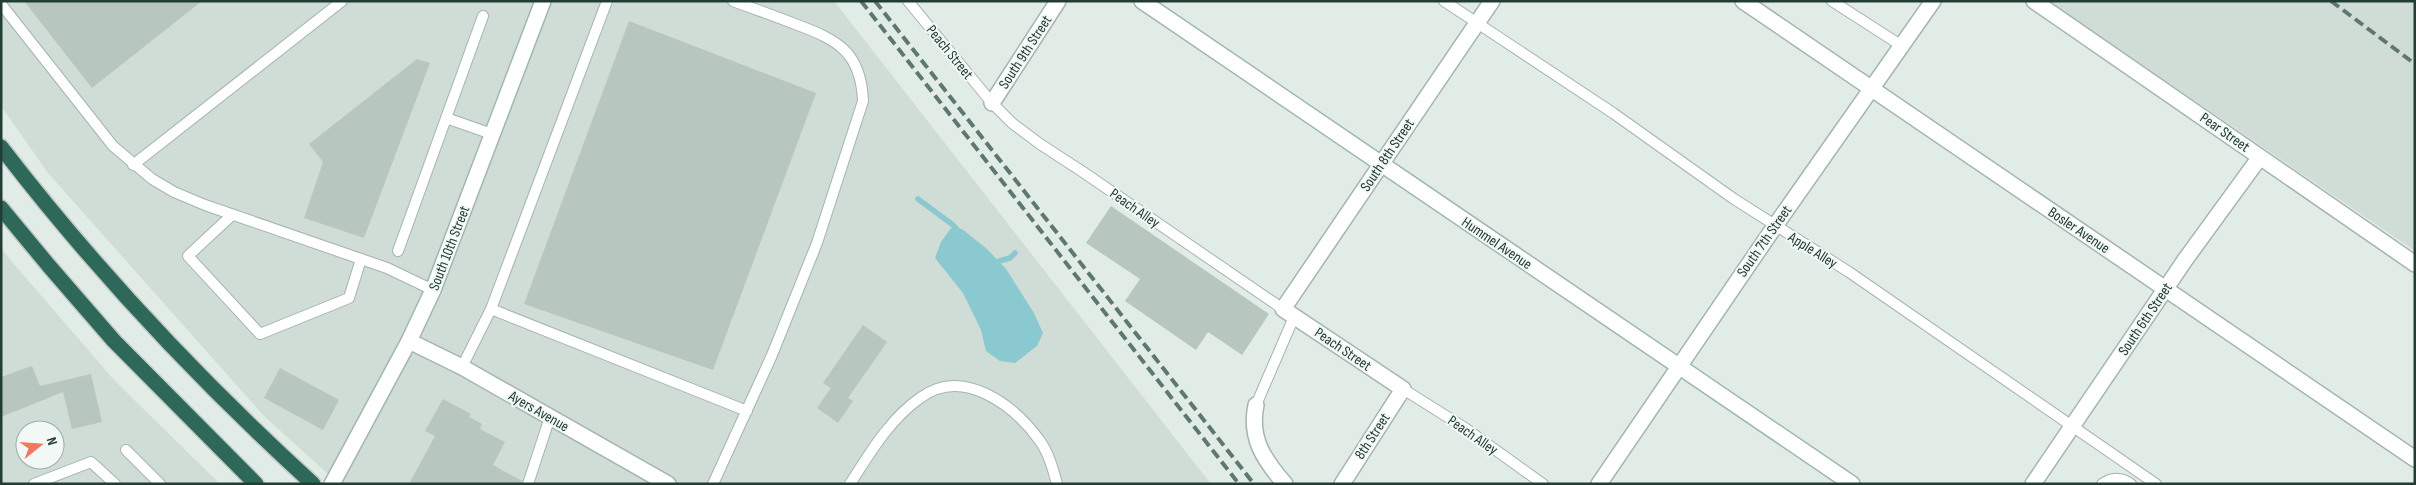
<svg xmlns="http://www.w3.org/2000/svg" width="2416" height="485" font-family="'Sofia Sans Condensed',sans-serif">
<rect width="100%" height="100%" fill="#e2ece7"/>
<path fill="#d0dcd6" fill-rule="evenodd" d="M 1,1 L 834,1 L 1211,484 L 339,484 L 264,416 L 48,173 L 1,106 Z
M 2049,1 L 2415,1 L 2415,251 Z
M 1,249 L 114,380 L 220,484 L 1,484 ZM 25,430 L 55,430 L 55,460 L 25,460 Z"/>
<path fill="#8bc9d0" d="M 951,228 L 962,229 L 987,249 L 1006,269 L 1034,313 L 1043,333 L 1037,346 L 1015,363 L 1000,361 L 986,351 L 981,330 L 963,293 L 935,258 L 941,242 Z"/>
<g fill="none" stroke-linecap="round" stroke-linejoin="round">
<path stroke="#8bc9d0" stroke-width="5.5" d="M 918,199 L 953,225 L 961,234
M 992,263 L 1010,258 L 1015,253"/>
</g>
<path fill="#b7c7c0" d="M 24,1 L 202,1 L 92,88 Z
M 629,21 L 816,93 L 713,370 L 524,304 Z
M 417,59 L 430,63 L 364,238 L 304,218 L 323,162 L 309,144 Z
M 1111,206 L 1269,314 L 1242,355 L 1208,332 L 1196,350 L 1125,301 L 1140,279 L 1086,243 Z
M 863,325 L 887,342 L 848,398 L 853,401 L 838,423 L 817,408 L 831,388 L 823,383 Z
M 32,366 L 40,386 L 91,374 L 102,422 L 72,429 L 63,392 L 1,417 L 1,377 Z
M 280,368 L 339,400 L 323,430 L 264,398 Z
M 443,399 L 471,414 L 469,417 L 482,424 L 480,429 L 505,442 L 493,465 L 522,481 L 521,484 L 409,484 L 435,436 L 425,431 Z"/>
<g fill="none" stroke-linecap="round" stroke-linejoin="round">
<g stroke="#a5b4ae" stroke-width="12">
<path id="lane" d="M 908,1 L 992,103 L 1012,123 L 1040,144 L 1083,172 L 1283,309
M 1444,1 L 1613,113 L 1734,199 L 1849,272 L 2156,484
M 1832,1 L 1902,46
M 1,4 L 113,146 L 152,179 L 174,192 L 205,205 L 387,268 L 433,290
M 446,118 L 492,134
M 133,165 L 342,1
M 232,215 L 188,256 L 260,334 L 349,298 L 361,259
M 398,251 L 483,16
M 491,309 L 747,411
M 462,367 L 491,309 L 607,1
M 1403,389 L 1465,428 L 1543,484
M 1256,405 L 1294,317
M 126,450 L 160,484
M 34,484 L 91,462 L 115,484
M 528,484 L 550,417
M 713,484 L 772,355 L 817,243 L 863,101 C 861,52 838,40 795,24 C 775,16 754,9 733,1
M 850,484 C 870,453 889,420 920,398 C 963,366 1014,405 1040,441 C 1049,454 1053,469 1057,484
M 2102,484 C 2112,477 2121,477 2131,484"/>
</g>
<g stroke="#a5b4ae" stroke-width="18">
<path id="street" d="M 1743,1 L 2415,459
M 2034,1 L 2415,264
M 992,103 L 1058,1
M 409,341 L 462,367 L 668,484
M 1256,405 C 1249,438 1264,460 1285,484
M 1342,484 L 1403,389 L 1283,309 L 1492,1
M 1599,484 L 1775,226 L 1933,1
M 2033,484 L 2185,260 L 2260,157"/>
</g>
<g stroke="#a0b7ae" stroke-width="18">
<path id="secondary" d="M 1142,1 L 1852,484
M 332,484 L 409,341 L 433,290 L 543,1"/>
</g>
<g stroke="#c1c9c6" stroke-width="18">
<path id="highway" d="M 1,147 C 94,268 200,381 313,484
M 1,208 L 49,266 L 114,341 L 256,484"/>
</g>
<use href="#lane" stroke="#fff" stroke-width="10"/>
<use href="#street" stroke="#fff" stroke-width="15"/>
<use href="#secondary" stroke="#fff" stroke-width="15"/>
<use href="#highway" stroke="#2e6859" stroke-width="15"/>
<path stroke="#5d786f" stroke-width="4" stroke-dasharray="10 5" stroke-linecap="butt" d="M 861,1 L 1239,484
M 875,1 L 1254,484
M 2331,1 L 2415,64"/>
</g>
<g text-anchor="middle" stroke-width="4" stroke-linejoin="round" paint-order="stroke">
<g font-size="15" fill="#223d34" stroke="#f2f8f5">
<text transform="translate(950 52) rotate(51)" y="5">Peach Street</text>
<text transform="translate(1025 52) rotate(-57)" y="5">South 9th Street</text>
<text transform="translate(2225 132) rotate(35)" y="5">Pear Street</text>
<text transform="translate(1387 155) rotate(-56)" y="5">South 8th Street</text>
<text transform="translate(1135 208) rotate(35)" y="5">Peach Alley</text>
<text transform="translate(2079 230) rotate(34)" y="5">Bosler Avenue</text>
<text transform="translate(1764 241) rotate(-55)" y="5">South 7th Street</text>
<text transform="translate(1497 243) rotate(34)" y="5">Hummel Avenue</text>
<text transform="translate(449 248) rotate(-69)" y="5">South 10th Street</text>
<text transform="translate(1813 250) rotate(32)" y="5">Apple Alley</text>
<text transform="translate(2145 319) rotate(-56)" y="5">South 6th Street</text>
<text transform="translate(1343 349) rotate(34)" y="5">Peach Street</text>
<text transform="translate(539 411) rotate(30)" y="5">Ayers Avenue</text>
<text transform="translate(1473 435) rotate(35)" y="5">Peach Alley</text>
<text transform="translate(1372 436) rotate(-57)" y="5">8th Street</text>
</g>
</g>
<rect width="2416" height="485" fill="none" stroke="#223d34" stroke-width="5"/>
<g transform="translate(40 445) rotate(73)"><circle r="24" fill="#f2f8f5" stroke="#9fada8"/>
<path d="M0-4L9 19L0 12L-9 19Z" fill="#f0785c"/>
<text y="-8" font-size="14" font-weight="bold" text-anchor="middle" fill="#223d34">N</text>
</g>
</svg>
